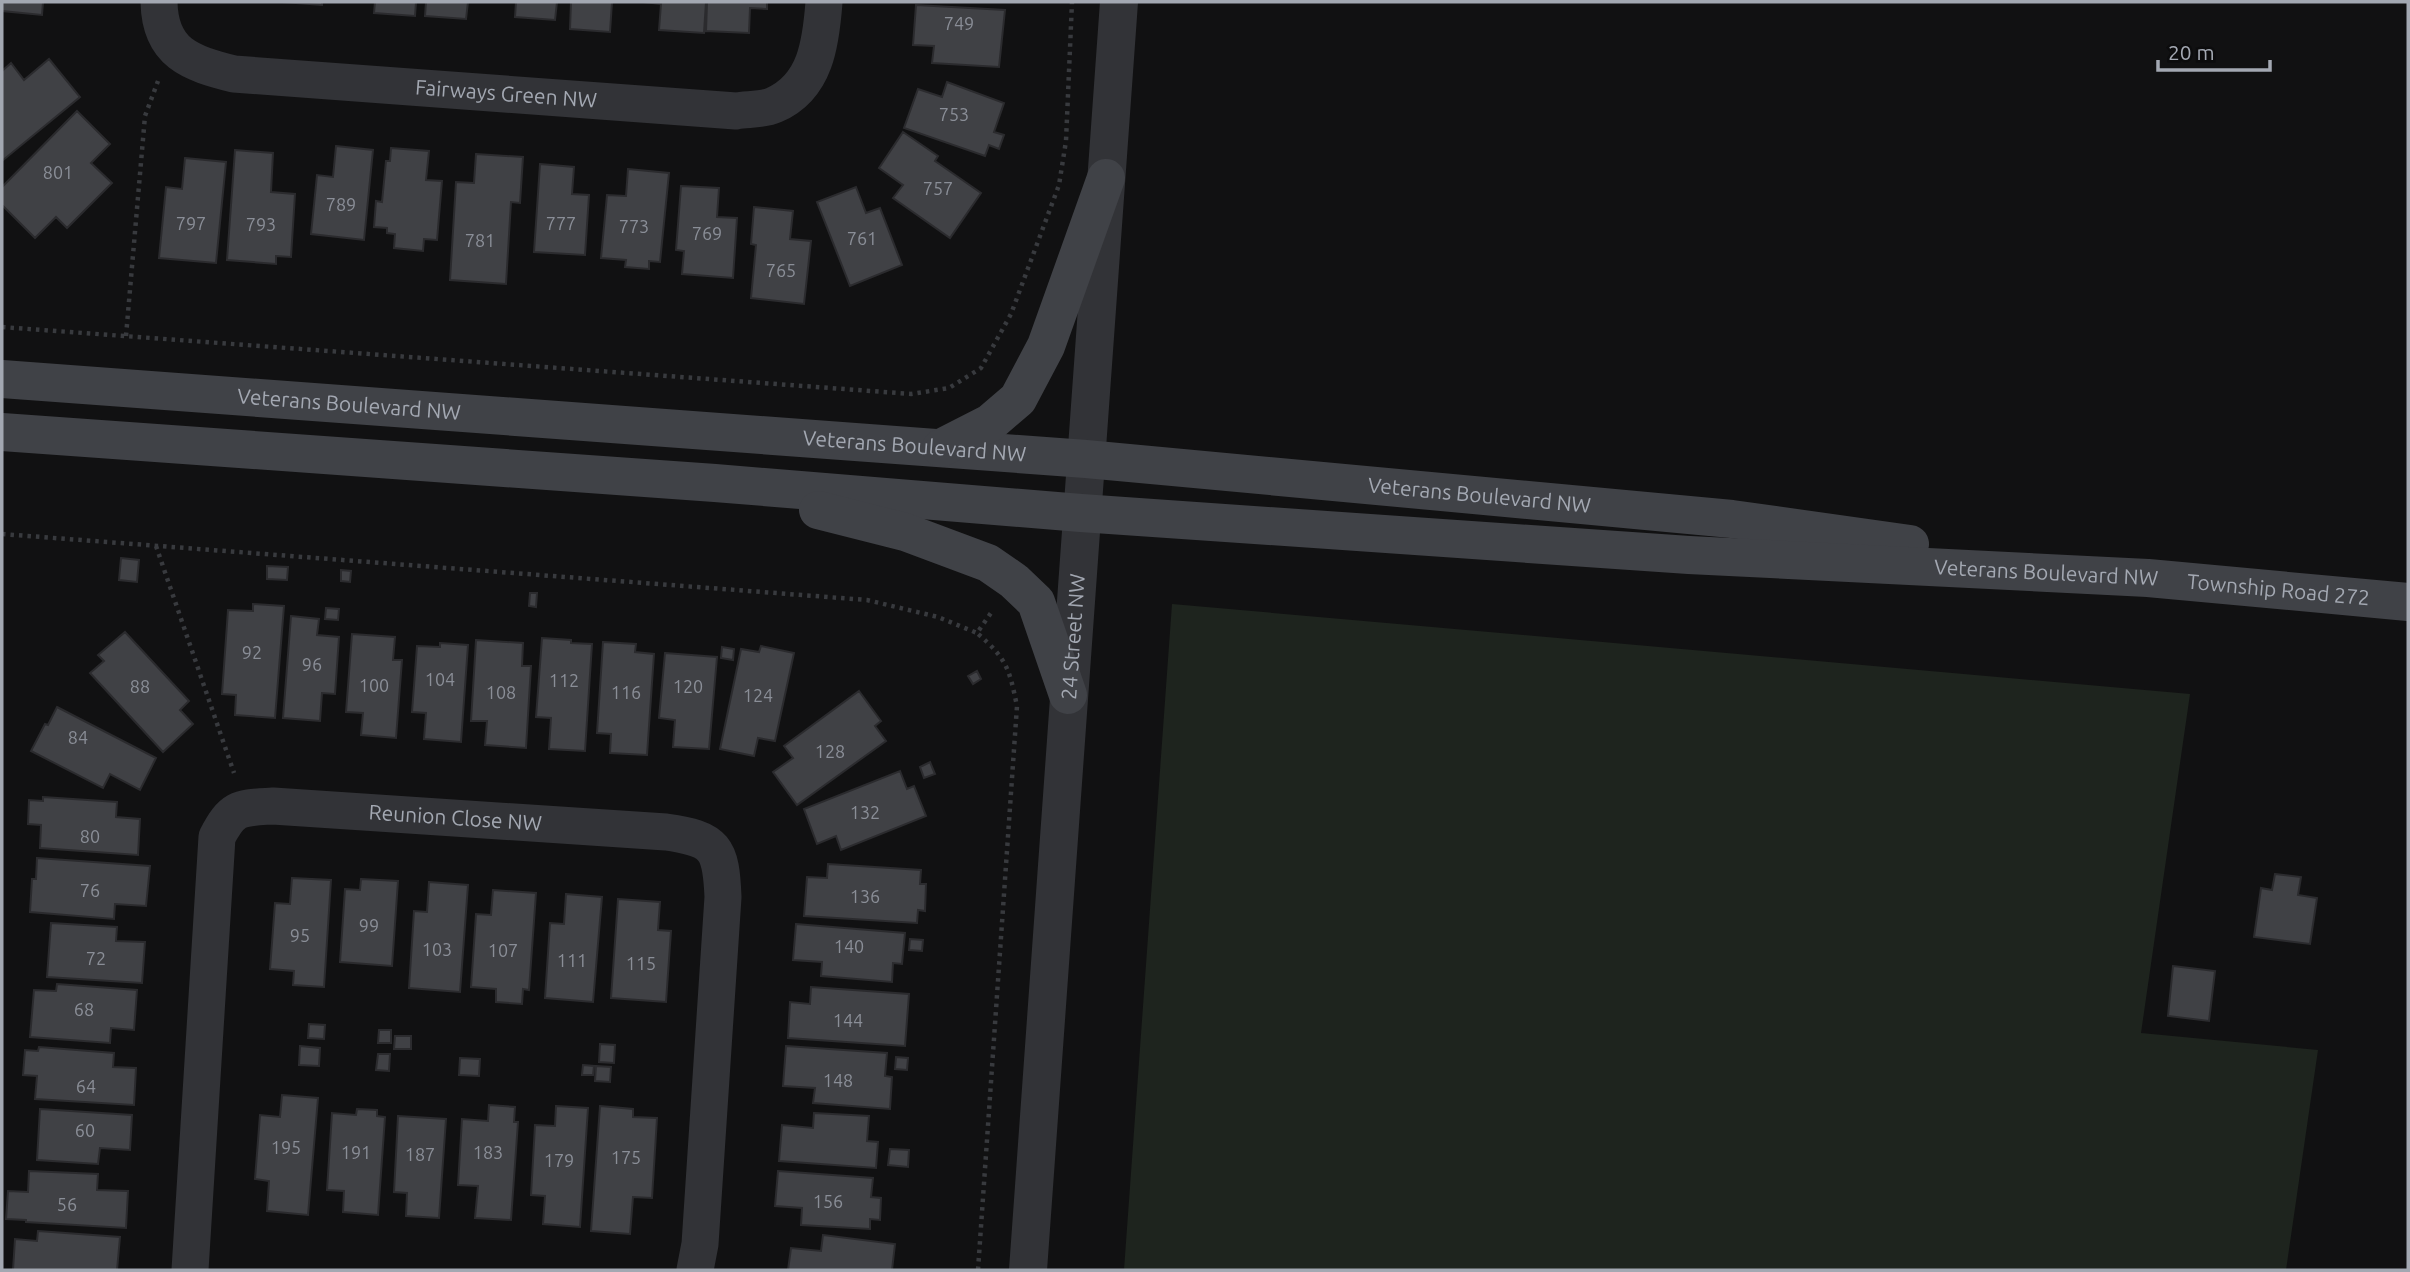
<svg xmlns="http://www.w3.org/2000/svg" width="2410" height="1272" font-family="Ubuntu,sans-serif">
<rect width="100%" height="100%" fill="#111112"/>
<path fill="#1e241e" d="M 1172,604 L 2190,694 L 2141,1033 L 2318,1050 L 2286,1270 L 1124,1270 Z"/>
<path fill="#404145" stroke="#2b2b2e" stroke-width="2" d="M 2,2 L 43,2 L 42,15 L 2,11 Z
M 282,2 L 322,2 L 322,5 Z
M 375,2 L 416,2 L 415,16 L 374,13 Z
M 426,2 L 468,2 L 466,19 L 425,16 Z
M 516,2 L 557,2 L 555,20 L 515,17 Z
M 571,2 L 612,2 L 610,32 L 570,29 Z
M 643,2 L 706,2 L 704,33 L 659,30 L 661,4 Z
M 707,2 L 767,2 L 767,9 L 750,8 L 749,33 L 706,31 Z
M 916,5 L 1005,10 L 999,67 L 932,63 L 934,46 L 913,45 Z
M 49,59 L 80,97 L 2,161 L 2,71 L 11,63 L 24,80 Z
M 947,82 L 1004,103 L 994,132 L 1004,135 L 999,149 L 989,145 L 985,156 L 904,128 L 918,89 L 942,97 Z
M 77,111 L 110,144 L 91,163 L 112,183 L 67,228 L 56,217 L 35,238 L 2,205 L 2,187 Z
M 903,132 L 938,156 L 935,161 L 981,193 L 950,238 L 893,198 L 903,185 L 879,168 Z
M 336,146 L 373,150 L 364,240 L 311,234 L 317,175 L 333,177 Z
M 391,148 L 429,151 L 426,180 L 442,181 L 437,240 L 424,239 L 423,251 L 394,248 L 395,234 L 387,233 L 387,228 L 374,227 L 376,201 L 382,202 L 386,161 L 390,161 Z
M 235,150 L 273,153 L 271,192 L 295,194 L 291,257 L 276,256 L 276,264 L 227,260 Z
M 476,154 L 523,157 L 520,203 L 511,202 L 506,284 L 450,280 L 456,182 L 474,183 Z
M 185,158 L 226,162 L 216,263 L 159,258 L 166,187 L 182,189 Z
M 540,164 L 574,167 L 572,194 L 589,195 L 585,255 L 534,252 Z
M 628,169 L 669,173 L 660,262 L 649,261 L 649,269 L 625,267 L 626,260 L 601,258 L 607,195 L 626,196 Z
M 681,186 L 719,188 L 717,217 L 737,218 L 733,278 L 682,274 L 684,251 L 676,250 Z
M 856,187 L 866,213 L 880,208 L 902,265 L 850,286 L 817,202 Z
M 754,207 L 793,211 L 790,239 L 811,241 L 804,304 L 751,298 L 756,245 L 751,244 Z
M 121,558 L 139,560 L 137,582 L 119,580 Z
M 267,566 L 288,567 L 287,580 L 267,579 Z
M 341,570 L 351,571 L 350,582 L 341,581 Z
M 530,593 L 537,593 L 536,607 L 529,606 Z
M 253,604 L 284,606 L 275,718 L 235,715 L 236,695 L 222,694 L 228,610 L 253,611 Z
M 326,608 L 339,609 L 338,620 L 325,619 Z
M 291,616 L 319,619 L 317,635 L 339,637 L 335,694 L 322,693 L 320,721 L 283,718 Z
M 125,632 L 189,701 L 180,710 L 193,724 L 163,752 L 90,673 L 104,661 L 98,655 Z
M 352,634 L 395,637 L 393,660 L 402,660 L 396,738 L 361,735 L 363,713 L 346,712 Z
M 542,638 L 571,640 L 571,643 L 592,644 L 585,751 L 549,749 L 551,718 L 536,717 Z
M 476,640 L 523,643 L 522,666 L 531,666 L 526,748 L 485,745 L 487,721 L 471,721 Z
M 603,642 L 636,644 L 635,652 L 654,654 L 647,755 L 610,753 L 611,734 L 597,733 Z
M 440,643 L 468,645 L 461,742 L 424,739 L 426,713 L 412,712 L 417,646 L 440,647 Z
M 761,646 L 794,653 L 775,741 L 758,738 L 754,756 L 720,749 L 741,649 L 759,652 Z
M 722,647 L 734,649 L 733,660 L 721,658 Z
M 665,653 L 717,657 L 709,749 L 673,747 L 675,720 L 659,718 Z
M 977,671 L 981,679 L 973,684 L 968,676 Z
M 859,691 L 881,721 L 875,726 L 886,741 L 797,805 L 773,772 L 793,758 L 784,746 Z
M 57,707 L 156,758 L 140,790 L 110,774 L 103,788 L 31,751 L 45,724 L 48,725 Z
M 930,762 L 935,774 L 924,778 L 920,767 Z
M 900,771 L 907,789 L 914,786 L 926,816 L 841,850 L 836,836 L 817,844 L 804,809 Z
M 43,797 L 117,802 L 116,817 L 140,819 L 138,855 L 40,848 L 41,825 L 28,824 L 29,800 L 43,801 Z
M 37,858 L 150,866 L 146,906 L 115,904 L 114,919 L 30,912 L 32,879 L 36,879 Z
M 828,864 L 921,870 L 920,884 L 926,884 L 925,911 L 918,910 L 917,923 L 804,916 L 807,877 L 827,878 Z
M 2275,874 L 2301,877 L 2298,895 L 2317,898 L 2310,944 L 2254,937 L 2261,888 L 2272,890 Z
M 292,878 L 331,880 L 324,987 L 293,985 L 294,971 L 270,969 L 275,903 L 290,904 Z
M 361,879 L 398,881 L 392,966 L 340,962 L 345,889 L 360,890 Z
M 429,882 L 468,885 L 460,992 L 409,988 L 414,911 L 427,912 Z
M 493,890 L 536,893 L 529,990 L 523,989 L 522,1004 L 496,1002 L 496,989 L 471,987 L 476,914 L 491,915 Z
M 566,894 L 602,897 L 593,1002 L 545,998 L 550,923 L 564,924 Z
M 618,899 L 660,902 L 658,930 L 671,931 L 666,1002 L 611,998 Z
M 51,923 L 117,927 L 116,941 L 145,942 L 142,983 L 47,977 Z
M 796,924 L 905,933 L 902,964 L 893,963 L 892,982 L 821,976 L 822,962 L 793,960 Z
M 910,939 L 923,940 L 922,951 L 909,950 Z
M 2173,966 L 2215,971 L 2209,1021 L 2168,1016 Z
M 57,984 L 137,990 L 134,1030 L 111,1028 L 110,1043 L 30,1037 L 34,990 L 56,991 Z
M 811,987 L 909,994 L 905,1046 L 788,1038 L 790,1002 L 810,1004 Z
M 309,1024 L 325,1025 L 324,1039 L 308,1038 Z
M 379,1030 L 391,1030 L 391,1043 L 378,1043 Z
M 395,1036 L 411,1036 L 411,1049 L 394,1049 Z
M 600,1044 L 615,1045 L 614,1063 L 599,1062 Z
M 300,1046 L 320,1048 L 319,1066 L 299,1065 Z
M 786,1046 L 887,1053 L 885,1076 L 892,1077 L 890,1109 L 813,1103 L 815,1088 L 783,1086 Z
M 39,1047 L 114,1053 L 113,1067 L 136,1068 L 134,1105 L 35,1099 L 37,1076 L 23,1075 L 25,1050 L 38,1051 Z
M 378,1054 L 390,1054 L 389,1071 L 376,1070 Z
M 896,1057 L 908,1058 L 907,1070 L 895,1069 Z
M 460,1058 L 480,1059 L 479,1076 L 459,1075 Z
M 583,1065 L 594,1066 L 593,1075 L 582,1075 Z
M 596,1066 L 611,1067 L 610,1082 L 595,1081 Z
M 282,1095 L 318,1098 L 308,1215 L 267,1211 L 269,1181 L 255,1179 L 260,1115 L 280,1117 Z
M 489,1105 L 515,1107 L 514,1122 L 518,1122 L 511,1220 L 475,1218 L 478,1186 L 458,1185 L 462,1119 L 488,1121 Z
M 556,1106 L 588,1108 L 580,1227 L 543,1224 L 545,1196 L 531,1195 L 535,1125 L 555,1126 Z
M 600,1106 L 633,1109 L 633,1117 L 657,1118 L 652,1198 L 633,1197 L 630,1234 L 591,1231 Z
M 40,1109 L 132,1115 L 130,1150 L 100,1148 L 98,1164 L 37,1160 Z
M 357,1109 L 377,1110 L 377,1116 L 385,1117 L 378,1215 L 343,1212 L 344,1191 L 327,1190 L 332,1113 L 356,1115 Z
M 814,1113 L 869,1116 L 867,1141 L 878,1142 L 876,1168 L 779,1161 L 782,1125 L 813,1128 Z
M 398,1116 L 446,1119 L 439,1218 L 406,1216 L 407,1193 L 394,1192 Z
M 890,1149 L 909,1150 L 908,1167 L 888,1165 Z
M 29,1171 L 98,1174 L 97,1190 L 128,1191 L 126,1228 L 26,1222 L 26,1220 L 6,1219 L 8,1191 L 28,1192 Z
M 778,1171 L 873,1178 L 871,1197 L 881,1198 L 880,1220 L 870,1219 L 870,1229 L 801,1225 L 802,1208 L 775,1206 Z
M 38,1231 L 120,1237 L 117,1270 L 13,1270 L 15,1239 L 37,1241 Z
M 823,1235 L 895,1244 L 892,1270 L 788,1270 L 791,1248 L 821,1251 Z"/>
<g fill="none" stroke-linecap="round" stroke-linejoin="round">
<path stroke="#383a3e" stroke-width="4.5" stroke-dasharray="3.5 5" stroke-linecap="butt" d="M 2,327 L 911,394 L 949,388 L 981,368 L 1011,314 L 1059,185 L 1066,141 L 1072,2
M 126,336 L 145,116 L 158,81
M 2,534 L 867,600 L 938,617 L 977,633
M 156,546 L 234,773
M 978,1270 L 1017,706 C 1009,668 1007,659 977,633 L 993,610"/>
<g stroke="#323337" stroke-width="37">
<path id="s1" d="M 159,2 C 160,53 190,63 234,74 L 736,111 C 748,109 763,110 774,105 C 816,87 821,42 824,2"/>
<path id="s2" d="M 190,1270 L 217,837 C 233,806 240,808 273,806 L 666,832 C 716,839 721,848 723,897 L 700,1244 L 695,1270"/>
</g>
<path stroke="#323337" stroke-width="38" id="s3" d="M 1028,1270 L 1119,2"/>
<g stroke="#404247" stroke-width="38">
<path id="s4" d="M 2,379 L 1086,459 L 1732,519 L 1910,544"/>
<path id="s5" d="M 2,432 L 715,483 L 1081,513 L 1689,555 L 2148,578 L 2408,602"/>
<path d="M 941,448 L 990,423 L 1018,399 L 1046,346 L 1106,178"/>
<path d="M 818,510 L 905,532 L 988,563 L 1014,581 L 1036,602 L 1068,695"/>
</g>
</g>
<g text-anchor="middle" stroke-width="6" stroke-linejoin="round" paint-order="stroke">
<g font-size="18" fill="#8a8e97">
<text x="959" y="30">749</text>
<text x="954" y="121">753</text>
<text x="58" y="179">801</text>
<text x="938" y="195">757</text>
<text x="341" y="211">789</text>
<text x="191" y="230">797</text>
<text x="561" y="230">777</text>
<text x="261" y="231">793</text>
<text x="634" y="233">773</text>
<text x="707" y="240">769</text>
<text x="862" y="245">761</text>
<text x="480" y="247">781</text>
<text x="781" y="277">765</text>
<text x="252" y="659">92</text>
<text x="312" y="671">96</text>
<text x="440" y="686">104</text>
<text x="564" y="687">112</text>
<text x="374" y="692">100</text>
<text x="140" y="693">88</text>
<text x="688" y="693">120</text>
<text x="501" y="699">108</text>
<text x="626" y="699">116</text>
<text x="758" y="702">124</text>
<text x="78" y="744">84</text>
<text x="830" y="758">128</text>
<text x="865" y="819">132</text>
<text x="90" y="843">80</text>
<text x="90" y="897">76</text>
<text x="865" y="903">136</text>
<text x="369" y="932">99</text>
<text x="300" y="942">95</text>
<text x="849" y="953">140</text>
<text x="437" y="956">103</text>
<text x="503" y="957">107</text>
<text x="96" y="965">72</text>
<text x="572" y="967">111</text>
<text x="641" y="970">115</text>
<text x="84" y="1016">68</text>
<text x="848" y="1027">144</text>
<text x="838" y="1087">148</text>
<text x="86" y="1093">64</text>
<text x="85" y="1137">60</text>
<text x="286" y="1154">195</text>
<text x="356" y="1159">191</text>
<text x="488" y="1159">183</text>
<text x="420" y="1161">187</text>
<text x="626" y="1164">175</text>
<text x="559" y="1167">179</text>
<text x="828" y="1208">156</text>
<text x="67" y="1211">56</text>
</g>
<g font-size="21" fill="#a3a8b2" stroke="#0c0c0d">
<text dy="7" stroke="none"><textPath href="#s1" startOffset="388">Fairways Green NW</textPath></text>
<text dy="7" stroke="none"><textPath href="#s4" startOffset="348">Veterans Boulevard NW</textPath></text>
<text dy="7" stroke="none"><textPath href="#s4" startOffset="915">Veterans Boulevard NW</textPath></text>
<text dy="7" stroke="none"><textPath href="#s4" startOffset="1482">Veterans Boulevard NW</textPath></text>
<text dy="7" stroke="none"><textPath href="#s5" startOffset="2049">Veterans Boulevard NW</textPath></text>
<text dy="7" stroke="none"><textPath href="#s5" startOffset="2282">Township Road 272</textPath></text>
<text dy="7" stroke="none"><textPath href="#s3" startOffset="635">24 Street NW</textPath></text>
<text dy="7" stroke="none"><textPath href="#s2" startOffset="686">Reunion Close NW</textPath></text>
</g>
</g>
<rect width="2410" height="1272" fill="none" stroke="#a3a8b2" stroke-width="7"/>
<path d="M2158 60v10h112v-10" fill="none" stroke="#a3a8b2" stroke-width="3.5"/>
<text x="2168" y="60" font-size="21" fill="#a3a8b2" stroke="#0c0c0d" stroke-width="5" paint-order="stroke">20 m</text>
</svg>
